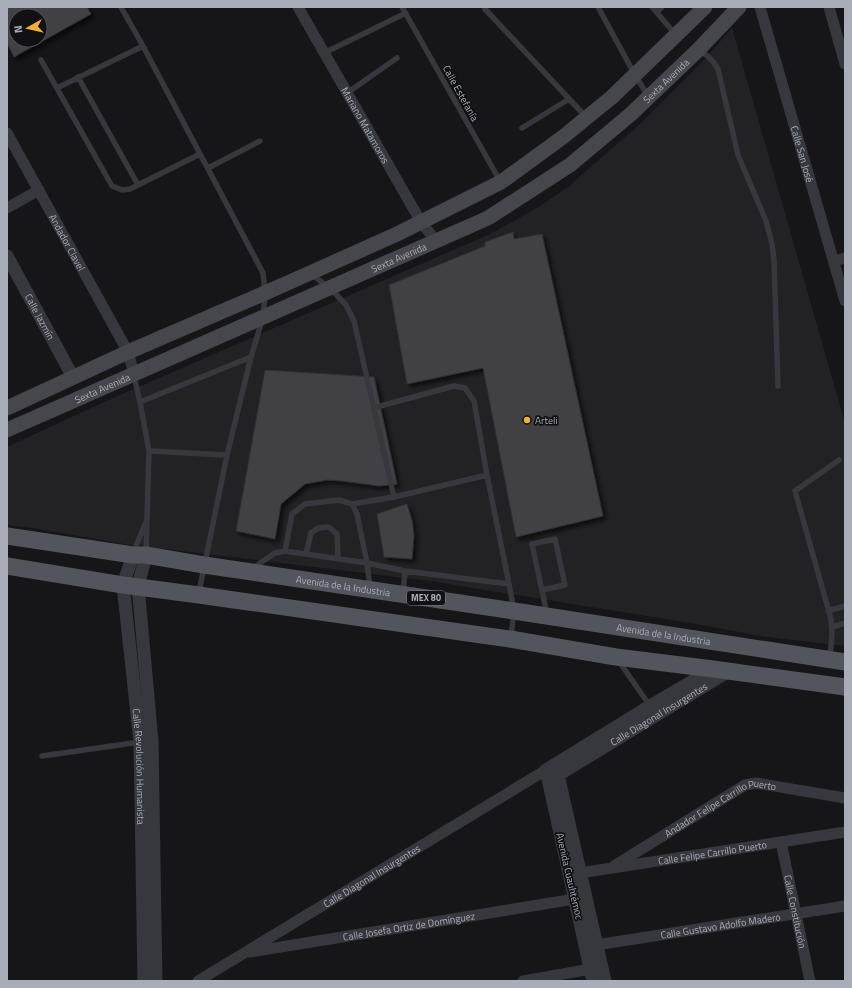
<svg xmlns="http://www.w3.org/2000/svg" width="852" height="988" font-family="'Titillium Web',sans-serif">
<defs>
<filter id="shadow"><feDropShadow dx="3.5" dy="3.5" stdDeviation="2" flood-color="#0009"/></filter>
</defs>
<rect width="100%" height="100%" fill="#161618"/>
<path fill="#222225" d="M 732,28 L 845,423 L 845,646 L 767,637 L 696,624 L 430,581 L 124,544 L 33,528 L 7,525 L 7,447 L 104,402 L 490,234 L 537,208 L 568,187 L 641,123 L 703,61 Z"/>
<path fill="#404145" stroke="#303034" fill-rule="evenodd" filter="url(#shadow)" d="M 7,7 L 87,7 L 91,14 L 14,57 L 7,43 ZM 16,16 L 40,16 L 40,40 L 16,40 Z
M 513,232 L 514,239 L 542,234 L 603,516 L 516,537 L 483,368 L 407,384 L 389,285 L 485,246 L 485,242 Z
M 265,370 L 374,377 L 397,484 L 379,486 L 342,481 L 327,480 L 305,484 L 281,504 L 275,539 L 236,531 Z
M 407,504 L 412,520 L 414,535 L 412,559 L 384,557 L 377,514 Z"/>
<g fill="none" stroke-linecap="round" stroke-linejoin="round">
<path stroke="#37383d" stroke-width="5.5" d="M 121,7 L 143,46 L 263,273 L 265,293 L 263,317 L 251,357 L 227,455 L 199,592
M 402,7 L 500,181
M 598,7 L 635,75 L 648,96
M 652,7 L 676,35
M 485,9 L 587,118
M 657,12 L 662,7
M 699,50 C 708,56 712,59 718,69 L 738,155 L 766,221 L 772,244 L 774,260 L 778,386
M 324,53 L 406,13
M 41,60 L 112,186 L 122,190 L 130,189 L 200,154
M 78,77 L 138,185
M 57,88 L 143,46
M 347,93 L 397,58
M 522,128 L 569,99
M 208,168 L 260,141
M 312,275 L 330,288 L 346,305 L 354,321 L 394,497
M 134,376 L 140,402 L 149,451 L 146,554
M 140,402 L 251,357
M 149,451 L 227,455
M 352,504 L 394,497 L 487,475
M 285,551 L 292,514 L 305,504 L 339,500 L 352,504 L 357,514 L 367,563 L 370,587
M 133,553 L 146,522
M 306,554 L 311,533 L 318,528 L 329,527 L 337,534 L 338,558
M 253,568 L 275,553 L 285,551 L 367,563 L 405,571 L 509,584 L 487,475 L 474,401 L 465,388 L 454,386 L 373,408
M 509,584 L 514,611 L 511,637
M 542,590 L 565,585 L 555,539 L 532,544 L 547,614
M 403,592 L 405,571
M 828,611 L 845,606
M 832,627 L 845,623
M 830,657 L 832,634 L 831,619 L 795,491 L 839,460
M 618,660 L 650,706
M 42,756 L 140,742"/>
<g stroke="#37383d" stroke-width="11">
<path id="s1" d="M 298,7 L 421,222 L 436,241"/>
<path id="s2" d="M 760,7 L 845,301"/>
<path d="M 829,7 L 845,64"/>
<path id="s3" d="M 7,133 L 128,352 L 134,374"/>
<path d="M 7,208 L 39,190"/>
<path d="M 834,261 L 845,258"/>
<path id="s4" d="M 781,842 L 810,981"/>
<path id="s5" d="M 614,866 L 745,785 L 756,783 L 845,798"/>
<path id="s6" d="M 580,873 L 845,832"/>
<path id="s7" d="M 596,945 L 845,906"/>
<path id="s8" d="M 250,952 L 575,899"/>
<path id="s9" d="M 198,981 L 546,770 L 554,773"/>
<path d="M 523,981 L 591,969"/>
</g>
<g stroke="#37383d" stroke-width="13">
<path id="s10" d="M 7,256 L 73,377"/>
<path id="s11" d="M 133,555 L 123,585 L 140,742 L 144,981"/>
<path d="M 146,555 L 138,586 L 152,741 L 156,981"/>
<path d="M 593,981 L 546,770 L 650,706 L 713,669"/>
<path id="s12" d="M 605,981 L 558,775 L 729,671"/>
</g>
<g stroke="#45474d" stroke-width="15">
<path d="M 7,408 L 128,352 L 265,293 L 310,273 L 397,234 L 501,182 L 563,137 L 612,97 L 705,7"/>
<path id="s13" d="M 7,430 L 488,218 L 570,165 L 631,114 L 698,50 L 739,7"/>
</g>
<g stroke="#53555c" stroke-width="17">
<path id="s14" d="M 7,536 L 133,555 L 146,555 L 204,565 L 514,611 L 845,662"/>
<path d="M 7,566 L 123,585 L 199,595 L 510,639 L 616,657 L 713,669 L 845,687"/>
</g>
</g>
<circle fill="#f2b134" stroke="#111113" stroke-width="1.5" cx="527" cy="420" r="4"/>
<g text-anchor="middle" stroke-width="3.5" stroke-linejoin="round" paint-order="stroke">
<rect fill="#111113" stroke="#7b7e86" stroke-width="1" x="407" y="591" width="38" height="14" rx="3"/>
<g font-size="9" font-weight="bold" fill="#a8adb8">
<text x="426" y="601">MEX 80</text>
</g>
<g font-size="10" fill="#a8adb8" stroke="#111113">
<text dy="4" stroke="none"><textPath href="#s13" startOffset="751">Sexta Avenida</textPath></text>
<text transform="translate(461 93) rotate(61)" y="4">Calle Estefanía</text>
<text dy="4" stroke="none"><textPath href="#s1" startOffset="136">Mariano Matamoros</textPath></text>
<text dy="4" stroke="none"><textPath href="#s2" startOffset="153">Calle San José</textPath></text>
<text dy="4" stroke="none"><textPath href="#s3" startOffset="125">Andador Clavel</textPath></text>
<text dy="4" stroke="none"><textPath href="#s13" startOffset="428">Sexta Avenida</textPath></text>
<text dy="4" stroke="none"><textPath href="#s10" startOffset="69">Calle Jazmín</textPath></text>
<text dy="4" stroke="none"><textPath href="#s13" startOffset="104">Sexta Avenida</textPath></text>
<text dy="4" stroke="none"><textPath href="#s14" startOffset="340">Avenida de la Industria</textPath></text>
<text dy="4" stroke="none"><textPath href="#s14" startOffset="664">Avenida de la Industria</textPath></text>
<text dy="4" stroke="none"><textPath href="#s12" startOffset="329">Calle Diagonal Insurgentes</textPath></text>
<text dy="4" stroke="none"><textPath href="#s11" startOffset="214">Calle Revolución Humanista</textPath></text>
<text dy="4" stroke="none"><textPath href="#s5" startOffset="123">Andador Felipe Carrillo Puerto</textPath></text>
<text dy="4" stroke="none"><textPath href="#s6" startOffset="134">Calle Felipe Carrillo Puerto</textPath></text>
<text dy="4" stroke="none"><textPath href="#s9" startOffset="203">Calle Diagonal Insurgentes</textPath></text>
<text transform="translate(570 876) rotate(77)" y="4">Avenida Cuauhtémoc</text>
<text dy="4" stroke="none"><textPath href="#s4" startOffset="71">Calle Constitución</textPath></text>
<text dy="4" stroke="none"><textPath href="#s8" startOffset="161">Calle Josefa Ortiz de Domínguez</textPath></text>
<text dy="4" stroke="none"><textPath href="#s7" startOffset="126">Calle Gustavo Adolfo Madero</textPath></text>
</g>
<g font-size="10" fill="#a8adb8" stroke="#111113" text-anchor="start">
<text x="535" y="424">Arteli</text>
</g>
</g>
<rect width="852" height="988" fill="none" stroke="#a8adb8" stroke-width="16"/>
<g transform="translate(28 28) rotate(262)"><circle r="19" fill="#111113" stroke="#4d4f55"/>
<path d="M0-3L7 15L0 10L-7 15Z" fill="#f2b134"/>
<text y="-6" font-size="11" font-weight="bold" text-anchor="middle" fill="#a8adb8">N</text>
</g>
</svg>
